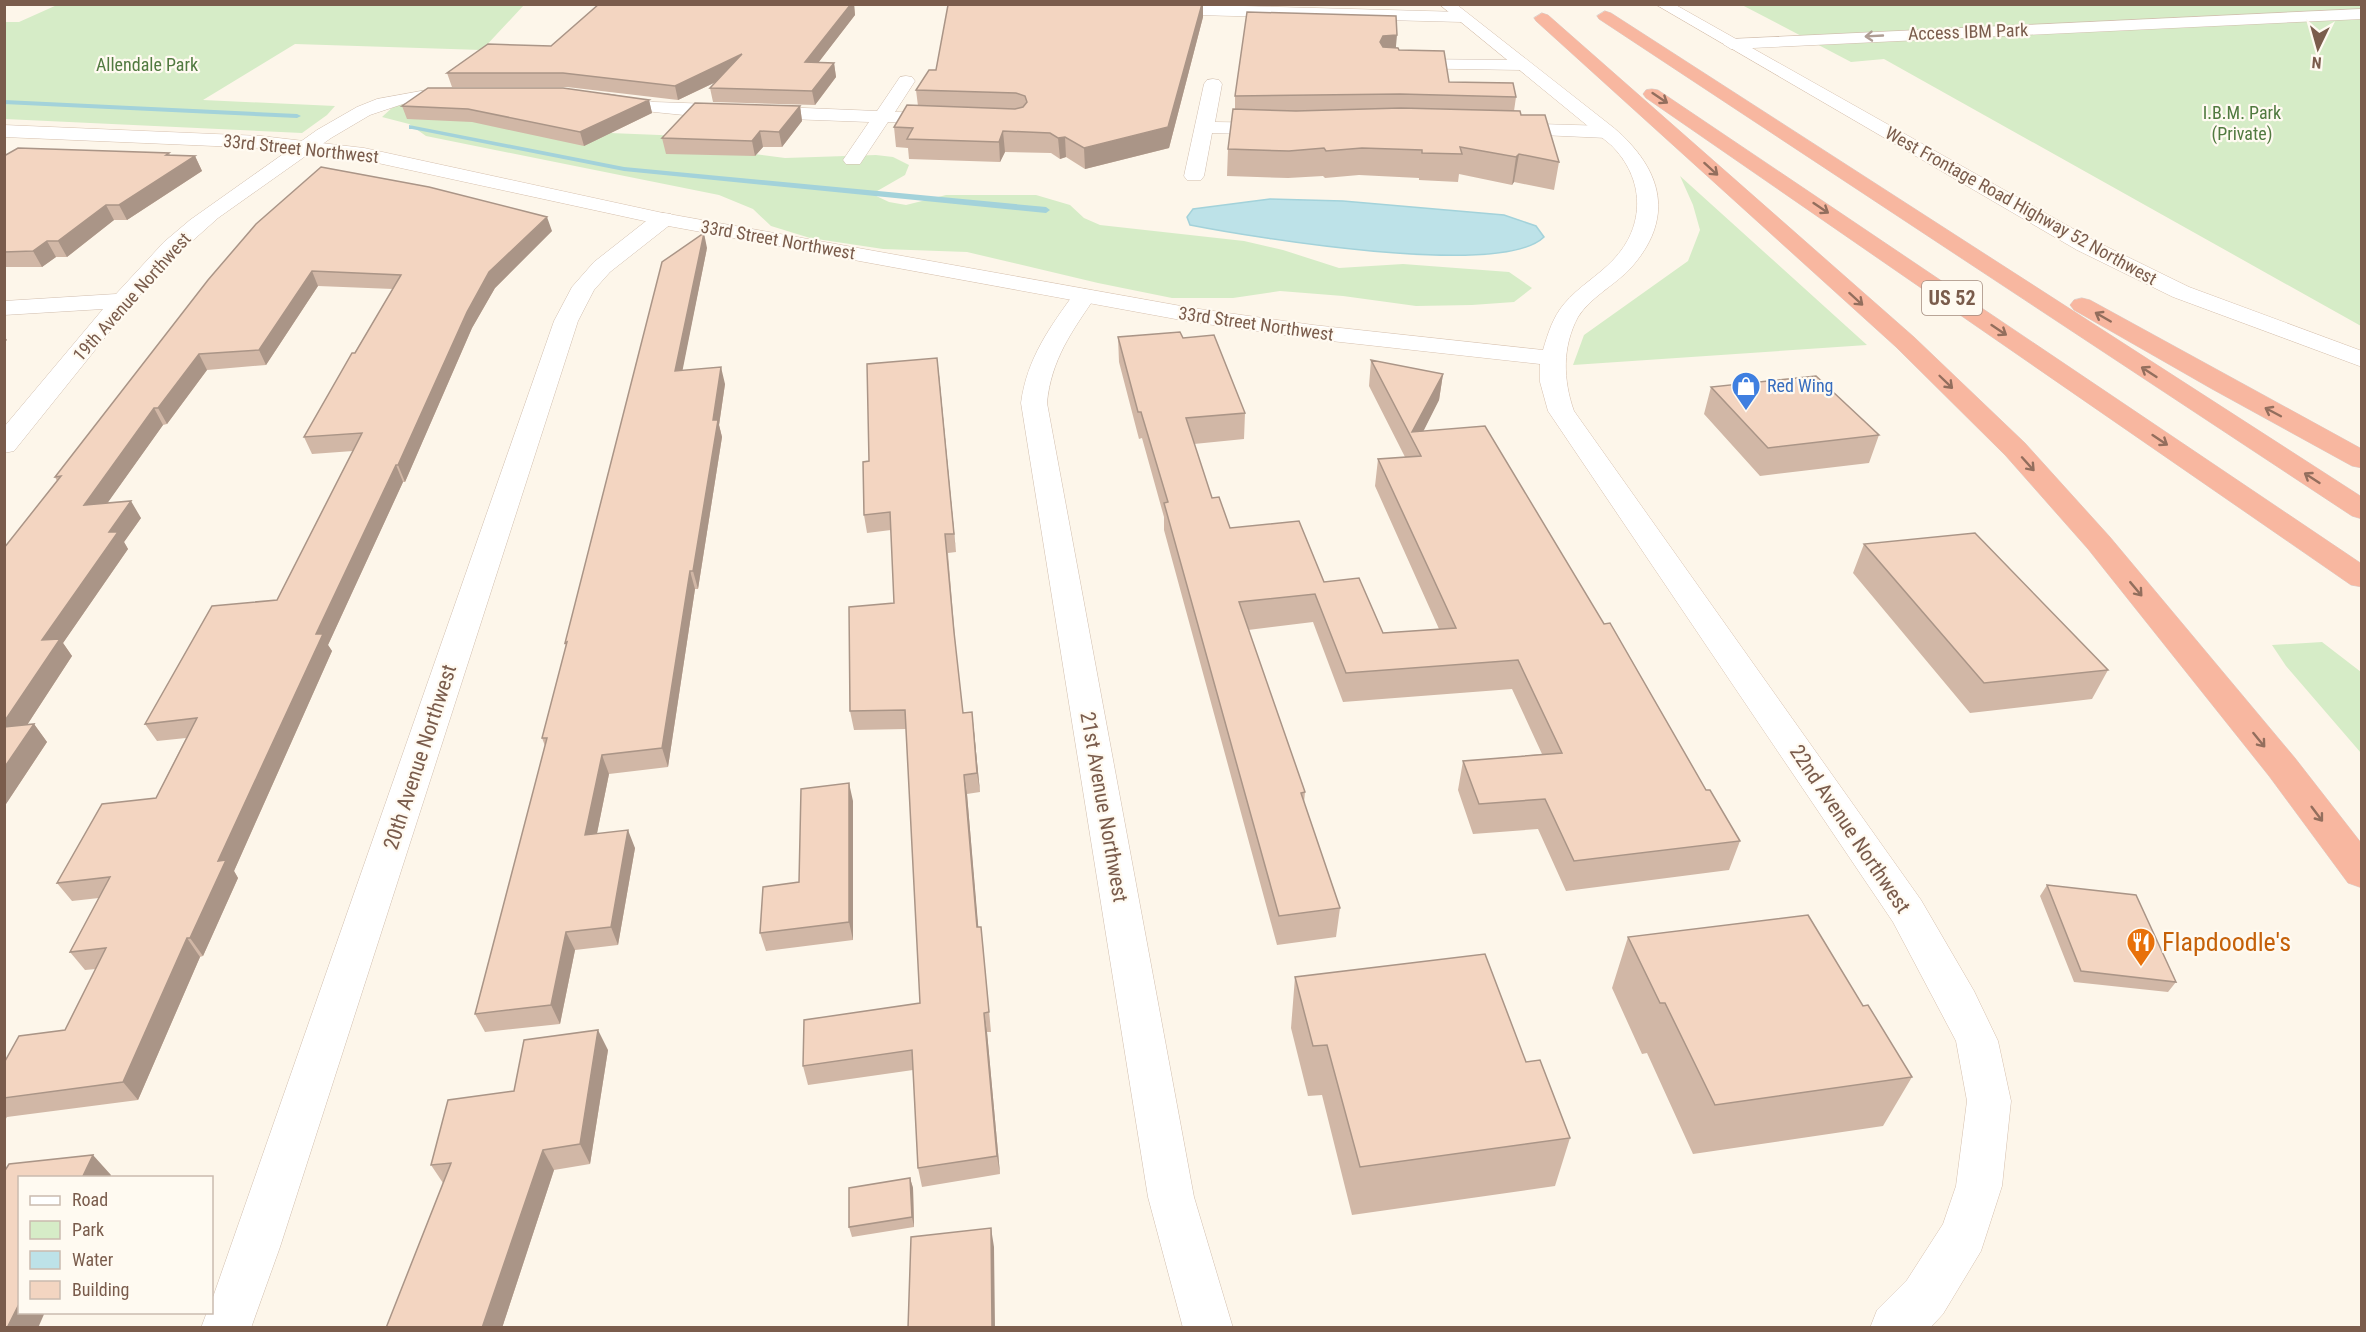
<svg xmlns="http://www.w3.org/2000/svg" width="2366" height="1332" font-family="'Roboto Condensed',sans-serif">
<rect width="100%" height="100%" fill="#fdf6ea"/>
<path fill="#d6ecc7" d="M 57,5 L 524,5 L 482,50 L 295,44 L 203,100 L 335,106 L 327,115 L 302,133 L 5,119 L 5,22 L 19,22 Z
M 1742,5 L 2361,5 L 2361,326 L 1884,59 L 1851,62 Z
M 417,100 L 610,133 L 684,136 L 739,152 L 785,158 L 876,155 L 893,157 L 909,165 L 905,175 L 872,194 L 889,202 L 906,205 L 946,195 L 1036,195 L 1070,205 L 1084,218 L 1100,225 L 1244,241 L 1283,250 L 1339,268 L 1403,264 L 1509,272 L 1532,288 L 1514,302 L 1472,305 L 1416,306 L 1343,296 L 1280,291 L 1233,298 L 1172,298 L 1098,283 L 967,252 L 883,249 L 810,238 L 771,226 L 753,209 L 719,195 L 426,136 L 409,124 L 382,117 L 394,106 Z
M 1680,176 L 1867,345 L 1573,365 L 1584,335 L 1688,261 L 1700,230 L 1693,205 Z
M 2322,642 L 2361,672 L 2361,753 L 2286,666 L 2272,645 Z"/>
<path fill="#bde2e8" stroke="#a3d2da" stroke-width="1.5" d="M 1270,199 L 1343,201 L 1504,215 L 1536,226 L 1544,237 C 1501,279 1251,237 1190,225 L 1187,217 L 1193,209 Z"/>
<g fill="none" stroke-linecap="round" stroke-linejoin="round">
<path fill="#a3d2da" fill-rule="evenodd" d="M 4,100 L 297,114 L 301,116 L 297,118 L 4,104 Z
M 409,125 L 624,167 L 1046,207 L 1050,210 L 1046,213 L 624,171 L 412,129 L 409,129 Z"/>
<g stroke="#d1beae" stroke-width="1">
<path id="street" d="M 1166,4 L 1462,12 L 1470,17 L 1462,22 L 1158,14 L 1150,9 L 1152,6 Z
M 2362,9 L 2362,19 L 1731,49 L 1723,44 L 1731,39 Z
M 1401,59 L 1522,60 L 1528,61 L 1531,65 L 1528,69 L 1522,70 L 1395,68 L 1392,64 L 1395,60 Z
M 906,76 L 912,77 L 915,81 L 895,112 L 945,113 L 952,115 L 954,119 L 952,123 L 945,125 L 888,122 L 860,164 L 846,164 L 843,160 L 869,122 L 684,115 L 654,112 L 608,104 L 602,103 L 599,99 L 602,95 L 608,94 L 654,102 L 684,103 L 877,111 L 900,77 Z
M 1213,79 L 1219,80 L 1222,84 L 1215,122 L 1276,123 L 1283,125 L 1285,129 L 1283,133 L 1276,135 L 1212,133 L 1204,176 L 1201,180 L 1187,180 L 1184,176 L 1204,84 L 1207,80 Z
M 432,89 L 467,90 L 470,94 L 467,98 L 461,99 L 406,103 L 370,115 L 331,138 L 218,218 L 180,252 L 136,299 L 14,451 L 4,453 L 4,427 L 103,309 L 4,315 L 4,301 L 116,294 L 164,242 L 190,220 L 317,130 L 357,107 L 377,99 Z
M 1504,123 L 1607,126 L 1614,128 L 1616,132 L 1614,136 L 1607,138 L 1497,133 L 1495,129 L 1497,125 Z
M 663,213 L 671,214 L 674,219 L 671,224 L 610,272 L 594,290 L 578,321 L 280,1247 L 251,1328 L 201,1328 L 207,1312 L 212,1312 L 212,1300 L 554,321 L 572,287 L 594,262 L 655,214 Z
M 1084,289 L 1092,291 L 1096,296 C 1072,331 1051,360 1047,403 L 1194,1197 L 1233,1328 L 1183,1328 L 1148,1197 L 1021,403 C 1027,358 1050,327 1076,291 Z"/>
</g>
<g stroke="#d6c0ae" stroke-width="1">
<path id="secondary" d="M 1439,4 L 1456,4 L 1614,128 C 1663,170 1676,219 1629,270 C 1613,286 1590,298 1578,317 C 1562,347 1563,380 1574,411 L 1921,900 L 1974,991 L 1998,1041 L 2011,1101 L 2002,1186 L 1981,1251 L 1943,1314 L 1930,1328 L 1870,1328 L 1877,1310 L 1907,1280 L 1943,1224 L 1956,1186 L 1967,1101 L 1956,1041 L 1893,922 L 1548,411 L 1540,382 L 1540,364 L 1313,339 L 1192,322 L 663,225 L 364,160 L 261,148 L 4,137 L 4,125 L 261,136 L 364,148 L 663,213 L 1192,308 L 1313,325 L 1543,350 C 1548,333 1553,317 1564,304 C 1578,287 1598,276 1613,260 C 1646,226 1645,178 1611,145 Z
M 1655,4 L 1674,4 L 2093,240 L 2189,287 L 2362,351 L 2362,367 L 2173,297 L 2077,250 Z"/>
</g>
<g stroke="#dad1cd" stroke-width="1">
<path id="highway" d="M 1605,11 L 1611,13 L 2362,497 L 2362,519 L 2352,516 L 1599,19 L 1597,16 Z
M 1542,13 L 1548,15 L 1914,337 L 2025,443 L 2110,537 L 2295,758 L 2362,844 L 2362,888 L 2348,883 L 2269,776 L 2088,549 L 2005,455 L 1896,347 L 1536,21 L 1534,18 Z
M 1652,89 L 1658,90 L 2362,564 L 2362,587 L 2351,585 L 1646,98 L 1643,94 L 1646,90 Z
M 2082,298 L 2090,300 L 2362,449 L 2362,468 L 2352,466 L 2212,389 L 2074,310 L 2070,305 L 2074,300 Z"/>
</g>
<use href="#street" fill="#fff" fill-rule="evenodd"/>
<use href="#secondary" fill="#fff" fill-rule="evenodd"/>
<use href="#highway" fill="#f8b7a0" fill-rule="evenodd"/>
</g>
<path fill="#d1b7a6" d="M 599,4 L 854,4 L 855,15 L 818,63 L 834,63 L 836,77 L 815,105 L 713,102 L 710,88 L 716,82 L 678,100 L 567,87 L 452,87 L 447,73 L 551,46 Z
M 1203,17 L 1169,148 L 1085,169 L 1066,157 L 1060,159 L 1051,153 L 1005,152 L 1000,162 L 909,159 L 908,148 L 896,147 L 894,127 L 918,106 L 916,90 L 936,70 Z
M 1396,48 L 1449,82 L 1516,97 L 1514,111 L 1521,115 L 1559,162 L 1554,190 L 1514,182 L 1512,185 L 1459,174 L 1458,182 L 1419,180 L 1419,178 L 1359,175 L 1325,178 L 1323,176 L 1288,178 L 1227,176 L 1228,149 L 1235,109 L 1235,96 Z
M 649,100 L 652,113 L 584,146 L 472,122 L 407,119 L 402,106 Z
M 800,106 L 802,121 L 782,147 L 763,147 L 755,156 L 666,154 L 662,138 Z
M 169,153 L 170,155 L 195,156 L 202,171 L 127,220 L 114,220 L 67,257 L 56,257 L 42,267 L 4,267 L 4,156 Z
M 552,231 L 495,288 L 472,328 L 405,482 L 403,482 L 328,645 L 332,651 L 234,871 L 238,878 L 203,956 L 200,957 L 138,1100 L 7,1117 L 4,1122 L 4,1063 L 65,1030 L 96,969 L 85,970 L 70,952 L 99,898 L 72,901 L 57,883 L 156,798 L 186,738 L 157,741 L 145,724 L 277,600 L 353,451 L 312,454 L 304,437 L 393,289 L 318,286 L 266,365 L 207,370 L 167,424 L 163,425 L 107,503 L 141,518 L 124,542 L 128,549 L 63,643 L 72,656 L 27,725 L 34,724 L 47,742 L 4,807 L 4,548 L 57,481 L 55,477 L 208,280 Z
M 707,248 L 682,370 L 725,384 L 719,425 L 722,437 L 698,589 L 695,589 L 668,767 L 609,774 L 597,833 L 635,848 L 618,945 L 575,950 L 560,1024 L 485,1032 L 475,1014 L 545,746 L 542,738 L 566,646 L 565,643 Z
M 1118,337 L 1183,338 L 1245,413 L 1244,439 L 1194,444 L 1212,498 L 1230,528 L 1324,582 L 1383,633 L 1439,629 L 1375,486 L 1378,459 L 1405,457 L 1369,386 L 1371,360 L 1443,374 L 1439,400 L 1423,431 L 1604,624 L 1706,790 L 1740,841 L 1729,870 L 1566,891 L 1538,829 L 1473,834 L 1458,790 L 1463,761 L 1542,754 L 1512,689 L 1343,702 L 1313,622 L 1248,630 L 1305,792 L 1304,803 L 1340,908 L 1336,937 L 1277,945 L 1164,530 L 1164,517 L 1142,438 L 1139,439 L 1119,362 Z
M 939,375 L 956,552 L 948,553 L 956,651 L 963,713 L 974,731 L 980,792 L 967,794 L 978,927 L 981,927 L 983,946 L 991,1032 L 987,1032 L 1000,1174 L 922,1187 L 918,1168 L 913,1070 L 808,1085 L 803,1066 L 920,1003 L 906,729 L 854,730 L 850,711 L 894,603 L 891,530 L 867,533 L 864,515 L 869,461 Z
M 1711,387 L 1879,435 L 1869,463 L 1760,476 L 1704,414 Z
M 1864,544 L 2108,670 L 2092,699 L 1970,713 L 1853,573 Z
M 853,801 L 853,940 L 766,951 L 760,933 L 799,882 Z
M 2047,885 L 2176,982 L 2168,992 L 2074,982 L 2040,896 Z
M 1628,937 L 1863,1006 L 1912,1077 L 1883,1126 L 1693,1154 L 1647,1053 L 1642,1054 L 1612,988 Z
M 1295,977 L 1526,1062 L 1570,1138 L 1555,1186 L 1352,1215 L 1322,1095 L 1308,1096 L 1291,1028 Z
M 608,1050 L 590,1164 L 554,1170 L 502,1328 L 386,1328 L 443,1183 L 431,1165 L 514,1091 Z
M 910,1178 L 913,1188 L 914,1227 L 852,1237 L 849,1227 Z"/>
<path fill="#aa9587" d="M 851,4 L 854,4 L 855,15 L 808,76 L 805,62 Z
M 1202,4 L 1203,4 L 1203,17 L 1169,148 L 1085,169 L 1084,148 Z
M 1397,35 L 1395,57 L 1378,64 L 1380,42 L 1383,36 Z
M 742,54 L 745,68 L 678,100 L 675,86 Z
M 834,63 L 836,77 L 815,105 L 812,91 Z
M 649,100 L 652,113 L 584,146 L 580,132 Z
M 800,106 L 802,121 L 782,147 L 779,132 Z
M 760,131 L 763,147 L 755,156 L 752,141 Z
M 1003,131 L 1005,152 L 1000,162 L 999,142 Z
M 1065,137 L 1066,157 L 1060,159 L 1058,138 Z
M 1519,154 L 1514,182 L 1512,185 L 1516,157 Z
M 195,156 L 202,171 L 127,220 L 119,205 Z
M 106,205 L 114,220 L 67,257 L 58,241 Z
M 547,217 L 552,231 L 495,288 L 472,328 L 405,482 L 398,465 L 467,312 L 489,272 Z
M 704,233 L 707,248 L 679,388 L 675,371 Z
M 47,241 L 56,257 L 42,267 L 33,251 Z
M 312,271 L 318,286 L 266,365 L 259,350 Z
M 4,336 L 7,340 L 4,343 Z
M 199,354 L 207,370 L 167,424 L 158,408 Z
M 937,358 L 939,375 L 956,552 L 954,534 Z
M 721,367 L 725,384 L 719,425 L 722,437 L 698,589 L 693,571 L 713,420 Z
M 1443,374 L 1439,400 L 1416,446 L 1412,432 Z
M 154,408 L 163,425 L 94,522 L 84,505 Z
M 396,465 L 403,482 L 328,645 L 332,651 L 234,871 L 238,878 L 203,956 L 190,938 L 218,861 L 316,634 Z
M 131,501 L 141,518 L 124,542 L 128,549 L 63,643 L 72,656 L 14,745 L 4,732 L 4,722 L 42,640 L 109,532 Z
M 690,571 L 695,589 L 668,767 L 662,748 Z
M 972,712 L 974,731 L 980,792 L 977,773 Z
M 34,724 L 47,742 L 4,807 L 4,768 Z
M 602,755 L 609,774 L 593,853 L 585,835 Z
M 964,775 L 967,794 L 980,947 L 977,927 Z
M 849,783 L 853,801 L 853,940 L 849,922 Z
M 628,830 L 635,848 L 618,945 L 611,927 Z
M 566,932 L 575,950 L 560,1024 L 551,1005 Z
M 187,938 L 200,957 L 138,1100 L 123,1082 Z
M 984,1013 L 987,1032 L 1000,1174 L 997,1156 Z
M 598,1030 L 608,1050 L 590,1164 L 580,1144 Z
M 543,1150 L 554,1170 L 502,1328 L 482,1328 Z
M 93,1155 L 111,1175 L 110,1178 L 82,1178 Z
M 910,1178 L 913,1188 L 914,1227 L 912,1217 Z
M 991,1228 L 994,1247 L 995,1328 L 992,1328 Z
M 20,1302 L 20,1312 L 45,1312 L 38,1328 L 7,1328 Z"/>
<path fill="#f3d5c1" stroke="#aa9587" stroke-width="1.5" d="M 599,4 L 851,4 L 805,62 L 834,63 L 812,91 L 710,88 L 742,54 L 675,86 L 563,73 L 447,73 L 488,44 L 551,46 Z
M 954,4 L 1202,4 L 1168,127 L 1084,148 L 1065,137 L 1058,138 L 1050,133 L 1003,131 L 999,142 L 907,139 L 913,128 L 894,127 L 907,105 L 1015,109 L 1023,107 L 1027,102 L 1025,96 L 1016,93 L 916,90 L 929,70 L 936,70 L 948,5 Z
M 1247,12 L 1396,16 L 1397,35 L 1383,36 L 1380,42 L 1383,47 L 1398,48 L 1399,50 L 1444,51 L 1449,82 L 1513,83 L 1516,97 L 1400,94 L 1235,96 Z
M 428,88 L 563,88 L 649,100 L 580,132 L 468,109 L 402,106 Z
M 695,103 L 800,106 L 779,132 L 760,131 L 752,141 L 662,138 Z
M 1401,108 L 1520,111 L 1521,115 L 1545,115 L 1559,162 L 1519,154 L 1516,157 L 1460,147 L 1462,154 L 1422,153 L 1422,150 L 1362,148 L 1326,151 L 1324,148 L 1289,151 L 1228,149 L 1233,109 L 1296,111 Z
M 18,148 L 169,153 L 166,155 L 195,156 L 119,205 L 106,205 L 58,241 L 47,241 L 33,251 L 4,252 L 4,156 Z
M 321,167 L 429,187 L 547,217 L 489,272 L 467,312 L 398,465 L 396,465 L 316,634 L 323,634 L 218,861 L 226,860 L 190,938 L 187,938 L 123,1082 L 4,1098 L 4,1063 L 19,1036 L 65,1030 L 106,948 L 70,952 L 110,877 L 57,883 L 102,804 L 156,798 L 197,718 L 145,724 L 212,606 L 277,600 L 362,433 L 304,437 L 352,353 L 355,353 L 401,275 L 312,271 L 259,350 L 199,354 L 158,408 L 154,408 L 84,505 L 131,501 L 109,532 L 118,532 L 42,640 L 60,639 L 4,722 L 4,548 L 61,476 L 55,477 L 208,280 L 256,224 Z
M 704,233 L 675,371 L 721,367 L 713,420 L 718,420 L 693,571 L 690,571 L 662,748 L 602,755 L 585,835 L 628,830 L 611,927 L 566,932 L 551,1005 L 475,1014 L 547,738 L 542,738 L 567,642 L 565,643 L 662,262 Z
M 1180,332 L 1183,338 L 1214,335 L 1245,413 L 1186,418 L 1212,498 L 1219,497 L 1230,528 L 1299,521 L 1324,582 L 1359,578 L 1383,633 L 1456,628 L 1378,459 L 1421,456 L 1371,360 L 1443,374 L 1412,432 L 1485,426 L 1604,624 L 1610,623 L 1706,790 L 1710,790 L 1740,841 L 1574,861 L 1545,799 L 1479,804 L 1463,761 L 1562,753 L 1518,660 L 1346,673 L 1315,594 L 1239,602 L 1305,792 L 1301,793 L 1340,908 L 1279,916 L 1164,503 L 1168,502 L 1141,412 L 1138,412 L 1118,337 Z
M 937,358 L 954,534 L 945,534 L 954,632 L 963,713 L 972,712 L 977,773 L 964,775 L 977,927 L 981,927 L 989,1012 L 984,1013 L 997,1156 L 918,1168 L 912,1050 L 803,1066 L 804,1020 L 920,1003 L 905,710 L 850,711 L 849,607 L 894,603 L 890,512 L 864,515 L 863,462 L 869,461 L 867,364 Z
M 1816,376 L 1879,435 L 1768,448 L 1711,387 Z
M 1975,533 L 2108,670 L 1984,683 L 1864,544 Z
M 34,724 L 4,768 L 4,727 Z
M 849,783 L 849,922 L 760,933 L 763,887 L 799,882 L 801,789 Z
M 2047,885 L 2136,895 L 2176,982 L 2081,971 Z
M 1808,915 L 1863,1006 L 1868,1005 L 1912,1077 L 1715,1105 L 1665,1003 L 1660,1003 L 1628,937 Z
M 1485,954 L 1526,1062 L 1540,1060 L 1570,1138 L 1360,1167 L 1327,1045 L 1313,1046 L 1295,977 Z
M 598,1030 L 580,1144 L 543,1150 L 482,1328 L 386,1328 L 451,1163 L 431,1165 L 448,1100 L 514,1091 L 524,1040 Z
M 93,1155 L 82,1178 L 20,1178 L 20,1302 L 7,1328 L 4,1328 L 4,1172 L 9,1164 Z
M 910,1178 L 912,1217 L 849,1227 L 849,1188 Z
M 991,1228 L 992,1328 L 908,1328 L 911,1237 Z"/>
<defs><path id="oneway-shaft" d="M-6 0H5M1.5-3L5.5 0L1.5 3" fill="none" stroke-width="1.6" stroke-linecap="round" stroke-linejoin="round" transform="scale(1.5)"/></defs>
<use stroke="#af9d94" href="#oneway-shaft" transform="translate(1874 36) rotate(177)"/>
<g stroke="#936e5d">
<use href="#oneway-shaft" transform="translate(1660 98) rotate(34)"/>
<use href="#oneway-shaft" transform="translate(1711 169) rotate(42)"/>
<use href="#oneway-shaft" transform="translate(1821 208) rotate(34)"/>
<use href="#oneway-shaft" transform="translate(1856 299) rotate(42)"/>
<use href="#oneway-shaft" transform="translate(2103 317) rotate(-150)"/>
<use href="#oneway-shaft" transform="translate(1999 330) rotate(34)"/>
<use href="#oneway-shaft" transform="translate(2149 372) rotate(-147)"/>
<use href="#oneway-shaft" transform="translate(1946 382) rotate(44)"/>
<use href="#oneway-shaft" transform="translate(2273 412) rotate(-152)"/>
<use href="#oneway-shaft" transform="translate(2160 440) rotate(34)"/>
<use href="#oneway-shaft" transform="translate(2028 464) rotate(48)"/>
<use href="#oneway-shaft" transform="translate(2312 478) rotate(-147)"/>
<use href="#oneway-shaft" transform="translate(2136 589) rotate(50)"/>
<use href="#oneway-shaft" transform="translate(2259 740) rotate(51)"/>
<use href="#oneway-shaft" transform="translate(2317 814) rotate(53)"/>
</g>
<defs>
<g id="shop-pin" transform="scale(1.5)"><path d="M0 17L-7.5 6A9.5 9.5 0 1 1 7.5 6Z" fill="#3f7fe0" stroke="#fffaf1"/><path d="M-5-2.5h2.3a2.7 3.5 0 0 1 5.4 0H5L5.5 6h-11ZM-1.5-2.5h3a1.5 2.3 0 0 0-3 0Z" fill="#fff"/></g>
<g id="restaurant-pin" transform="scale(1.5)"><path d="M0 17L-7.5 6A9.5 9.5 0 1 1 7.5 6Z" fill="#e8710a" stroke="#fffaf1"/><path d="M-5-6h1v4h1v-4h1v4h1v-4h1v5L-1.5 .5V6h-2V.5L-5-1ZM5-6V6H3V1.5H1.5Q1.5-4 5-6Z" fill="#fff"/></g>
</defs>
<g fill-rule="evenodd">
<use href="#shop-pin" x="1746" y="386"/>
<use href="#restaurant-pin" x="2141" y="942"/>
</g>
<g text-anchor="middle" stroke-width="4.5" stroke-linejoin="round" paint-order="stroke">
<g font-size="18" fill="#7a5c4c" stroke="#fffaf1">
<text transform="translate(1968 32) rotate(-2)" y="6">Access IBM Park</text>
<text transform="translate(301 149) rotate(6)" y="6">33rd Street Northwest</text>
<text transform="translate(2021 206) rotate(29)" y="6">West Frontage Road Highway 52 Northwest</text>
<text transform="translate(778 240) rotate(10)" y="6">33rd Street Northwest</text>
<text transform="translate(132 297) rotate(-48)" y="6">19th Avenue Northwest</text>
<text transform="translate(1256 324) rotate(8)" y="6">33rd Street Northwest</text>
</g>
<g font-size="18" fill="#517a40" stroke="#fffaf1">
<text x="147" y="71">Allendale Park</text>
<text x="2242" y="119">I.B.M. Park<tspan x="2242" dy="21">(Private)</tspan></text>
</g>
<g font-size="18" fill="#366cbe" stroke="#fffaf1" text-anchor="start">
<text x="1767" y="392">Red Wing</text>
</g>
<rect fill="#fffaf1" stroke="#a28b7e" stroke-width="1.5" x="1922" y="281" width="60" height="34" rx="4.5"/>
<g font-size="20" font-weight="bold" fill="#7a5c4c">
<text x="1952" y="305">US 52</text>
</g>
<g font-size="21" fill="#7a5c4c" stroke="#fffaf1">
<text transform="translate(420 757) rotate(-72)" y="7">20th Avenue Northwest</text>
<text transform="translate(1104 807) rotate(80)" y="7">21st Avenue Northwest</text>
<text transform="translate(1850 829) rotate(56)" y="7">22nd Avenue Northwest</text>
</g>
<g font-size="26" fill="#c56008" stroke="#fffaf1" text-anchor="start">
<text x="2162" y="951">Flapdoodle's</text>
</g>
</g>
<rect width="2366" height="1332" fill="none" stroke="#7a5c4c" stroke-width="12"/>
<rect x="18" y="1176" width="195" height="138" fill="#fffaf1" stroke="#cabbaf" stroke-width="1.5"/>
<rect x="30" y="1196" width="30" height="9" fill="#ffffff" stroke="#cabbaf" stroke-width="1.5"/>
<text x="72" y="1206" font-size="18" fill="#7a5c4c">Road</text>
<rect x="30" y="1221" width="30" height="18" fill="#d6ecc7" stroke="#cabbaf" stroke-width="1.5"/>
<text x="72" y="1236" font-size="18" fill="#7a5c4c">Park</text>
<rect x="30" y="1251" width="30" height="18" fill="#bde2e8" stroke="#cabbaf" stroke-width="1.5"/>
<text x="72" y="1266" font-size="18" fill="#7a5c4c">Water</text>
<rect x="30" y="1281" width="30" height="18" fill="#f3d5c1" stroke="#cabbaf" stroke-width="1.5"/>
<text x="72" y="1296" font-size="18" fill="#7a5c4c">Building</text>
<g transform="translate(2318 48) rotate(185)" stroke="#fffaf1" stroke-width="4.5" paint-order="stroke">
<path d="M0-4.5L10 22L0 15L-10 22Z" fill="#7a5c4c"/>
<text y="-9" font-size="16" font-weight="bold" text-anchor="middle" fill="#7a5c4c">N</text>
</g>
</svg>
